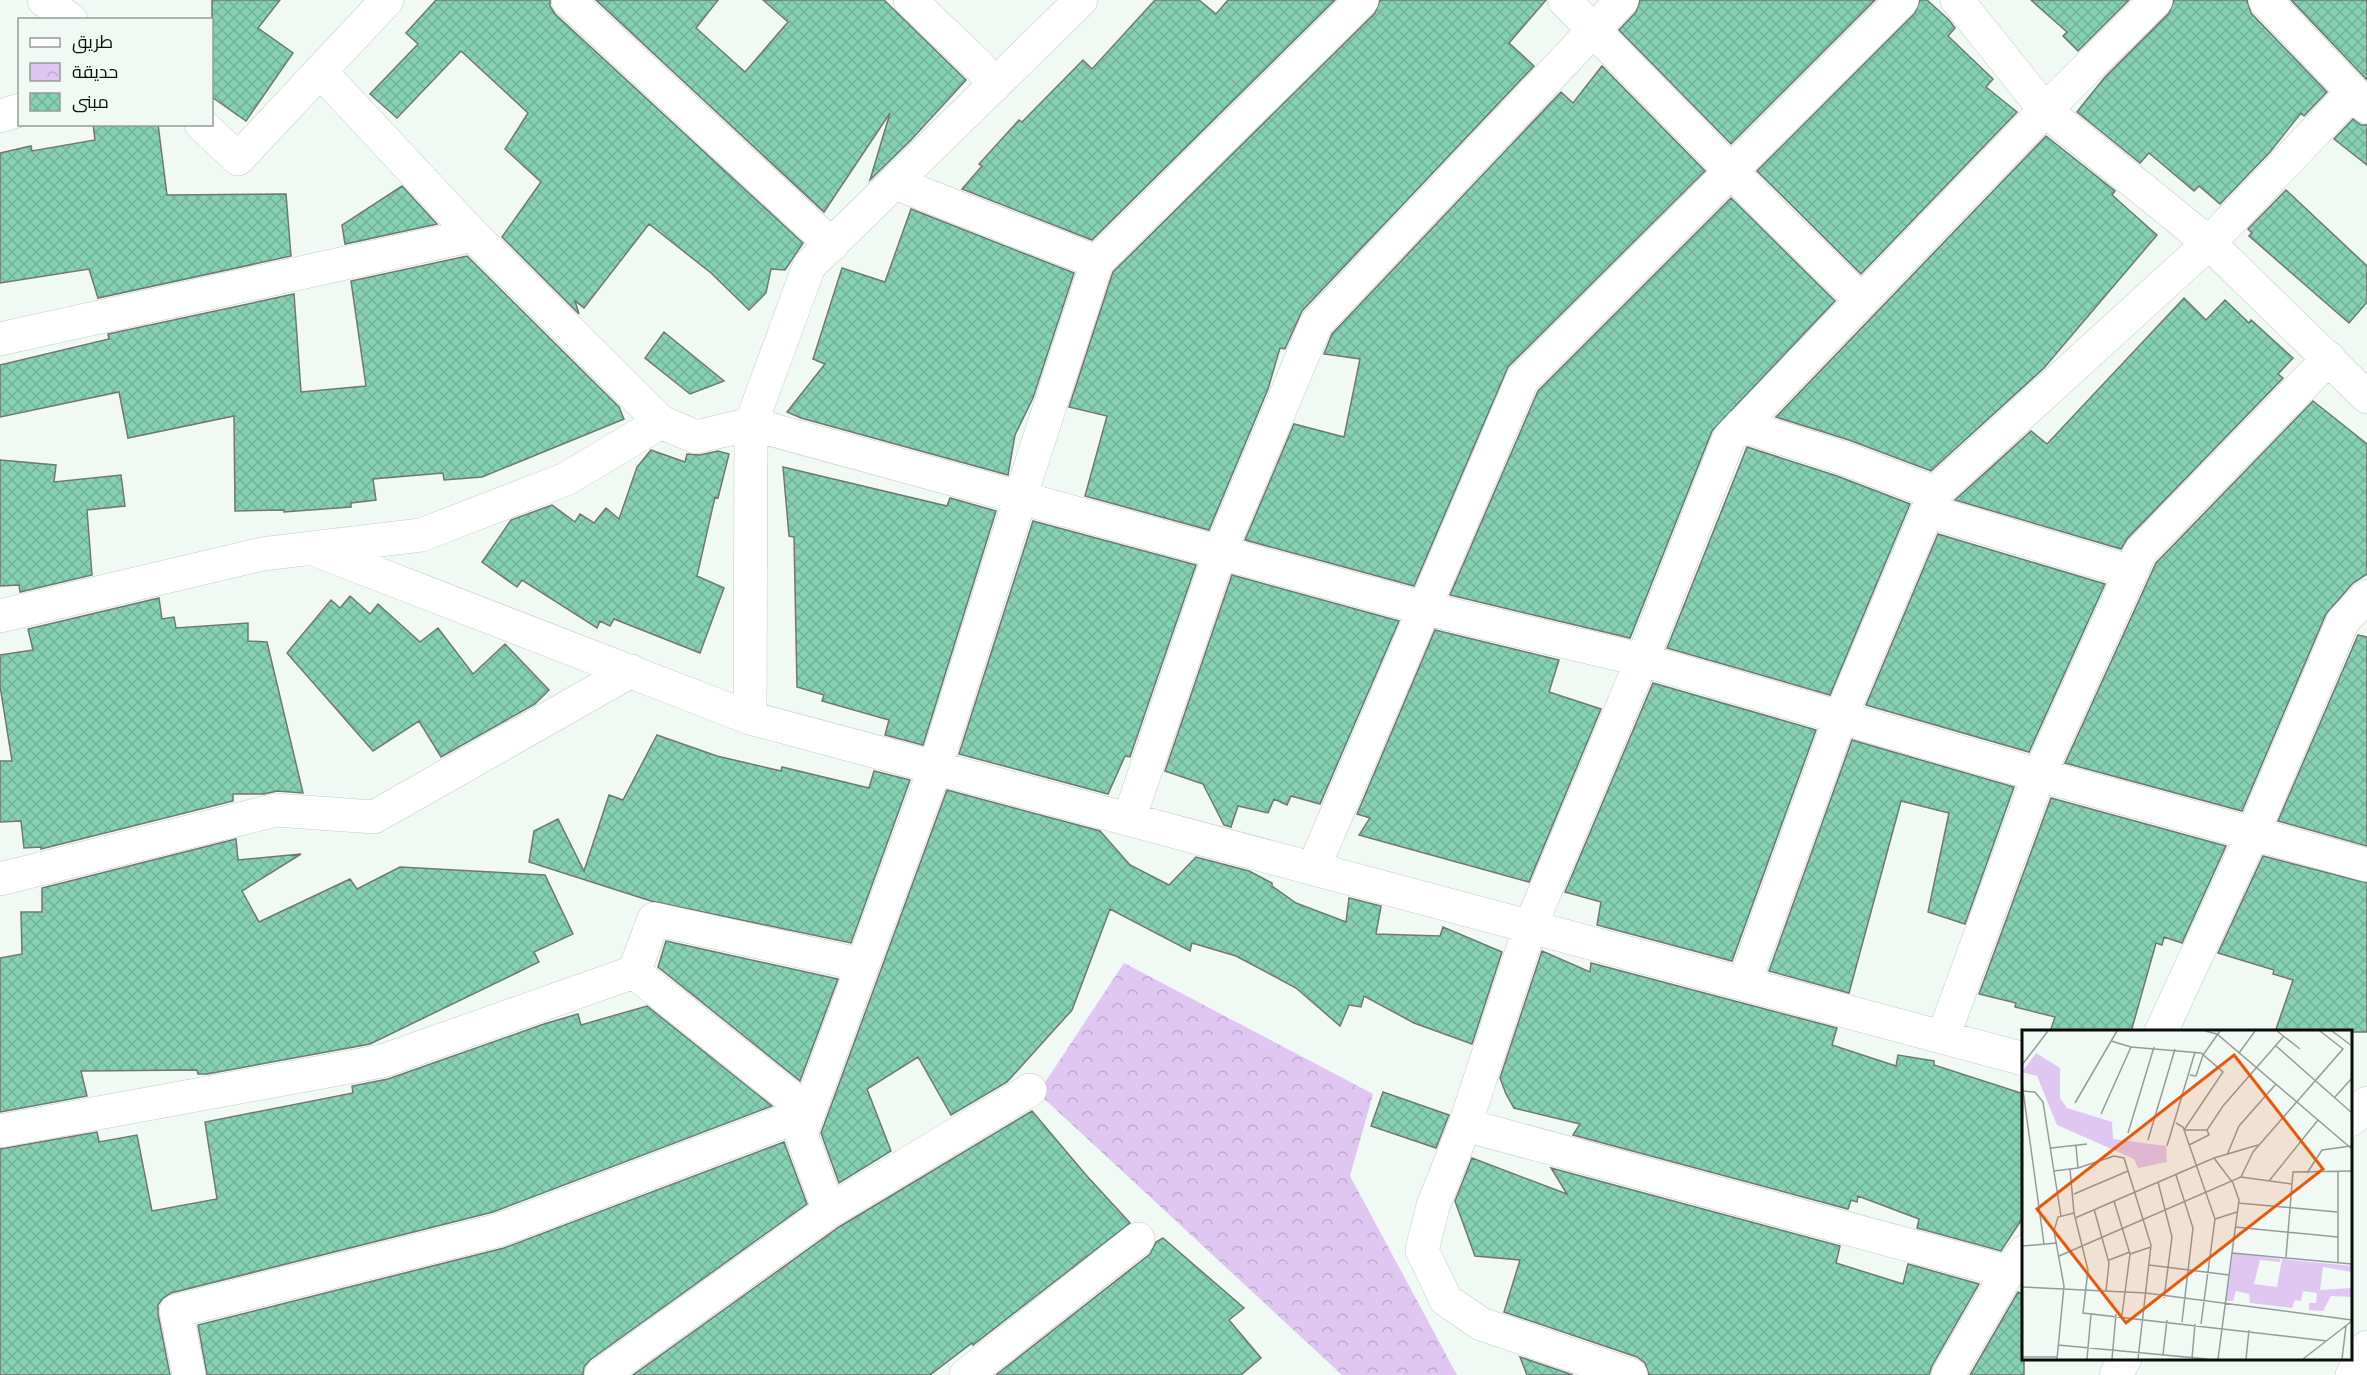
<svg xmlns="http://www.w3.org/2000/svg" width="2367" height="1375" font-family="Cabin,Cairo,sans-serif">
<defs>
<pattern id="park-crowns" width="20" height="18" patternUnits="userSpaceOnUse" patternTransform="scale(1.5)"><rect width="20" height="18" fill="#dfc7f2"/><path d="M2 6a3 3 0 1 1 6 0M12 15a3 3 0 1 1 6 0" fill="none" stroke="#beaace"/></pattern>
<pattern id="building-cross-hatch" width="8" height="8" patternUnits="userSpaceOnUse" patternTransform="scale(1.5)"><rect width="8" height="8" fill="#85d1b2"/><path d="M0 0l8 8M0 8l8-8" fill="none" stroke="#72b298"/></pattern>
</defs>
<rect width="100%" height="100%" fill="#f1f9f5"/>
<path fill="url(#park-crowns)" d="M 1124,963 L 1373,1094 L 1350,1176 L 1457,1375 L 1342,1375 L 1038,1093 Z"/>
<path fill="url(#building-cross-hatch)" stroke="#707774" stroke-width="1.5" d="M 212,0 L 280,0 L 258,28 L 293,53 L 246,121 L 212,97 Z
M 436,0 L 550,0 L 550,6 L 555,14 L 803,243 L 785,270 L 771,269 L 766,293 L 749,310 L 711,273 L 649,224 L 584,308 L 575,301 L 579,314 L 502,237 L 541,182 L 505,149 L 528,113 L 461,51 L 397,118 L 370,94 L 418,44 L 406,33 Z
M 596,0 L 718,0 L 696,28 L 745,72 L 788,22 L 763,0 L 884,0 L 966,80 L 911,140 L 870,180 L 890,113 L 824,212 Z
M 1155,0 L 1199,0 L 1216,14 L 1228,0 L 1335,0 L 1092,240 L 962,189 L 982,166 L 979,164 L 1019,120 L 1022,122 L 1083,60 L 1092,69 Z
M 1380,0 L 1546,0 L 1509,43 L 1534,66 L 1302,311 L 1285,349 L 1280,348 L 1268,389 L 1209,530 L 1085,496 L 1107,416 L 1069,407 L 1113,272 L 1375,13 Z
M 1640,0 L 1875,0 L 1731,144 L 1619,30 L 1636,12 Z
M 1920,0 L 1927,0 L 1949,20 L 1955,28 L 1948,36 L 1993,79 L 1986,87 L 2017,112 L 1861,274 L 1757,171 L 1915,13 Z
M 2031,0 L 2129,0 L 2078,51 L 2063,36 L 2067,32 Z
M 2174,0 L 2247,0 L 2251,13 L 2327,92 L 2304,116 L 2301,113 L 2270,152 L 2220,204 L 2199,186 L 2194,191 L 2149,153 L 2140,163 L 2077,112 L 2105,77 L 2169,13 Z
M 2291,0 L 2367,0 L 2367,80 Z
M 1602,66 L 1705,171 L 1508,367 L 1414,586 L 1245,540 L 1294,424 L 1344,437 L 1360,359 L 1324,354 L 1332,334 L 1561,92 L 1573,103 Z
M 2353,119 L 2361,125 L 2367,125 L 2367,165 L 2334,139 Z
M 93,124 L 158,124 L 167,195 L 286,194 L 291,256 L 98,298 L 89,269 L 0,283 L 0,153 L 31,146 L 32,151 L 95,140 Z
M 2046,136 L 2115,191 L 2112,195 L 2157,235 L 2044,368 L 1931,471 L 1849,440 L 1776,417 Z
M 402,186 L 437,224 L 345,244 L 342,225 Z
M 2286,190 L 2367,266 L 2367,302 L 2349,323 L 2249,236 L 2252,233 L 2248,229 Z
M 1731,198 L 1835,301 L 1712,431 L 1630,638 L 1450,595 L 1538,391 Z
M 911,209 L 1074,273 L 1033,398 L 1015,435 L 1008,475 L 801,418 L 787,412 L 825,364 L 813,359 L 842,268 L 885,282 Z
M 467,256 L 619,407 L 624,419 L 482,477 L 444,480 L 443,473 L 373,479 L 376,500 L 351,503 L 351,507 L 284,512 L 284,510 L 235,511 L 234,416 L 128,438 L 119,392 L 0,417 L 0,365 L 109,339 L 108,334 L 294,294 L 301,392 L 366,386 L 351,281 Z
M 2184,298 L 2206,320 L 2225,300 L 2249,323 L 2251,320 L 2293,358 L 2278,374 L 2283,378 L 2127,539 L 2121,549 L 1955,500 L 2031,431 L 2047,444 Z
M 664,332 L 724,381 L 690,394 L 645,358 Z
M 2313,401 L 2367,444 L 2367,574 L 2353,583 L 2326,614 L 2242,811 L 2065,763 L 2156,563 Z
M 1747,447 L 1837,476 L 1910,504 L 1830,695 L 1667,648 Z
M 651,450 L 685,462 L 687,454 L 700,455 L 718,451 L 729,454 L 718,498 L 715,497 L 697,576 L 724,588 L 700,653 L 614,619 L 610,626 L 600,621 L 597,628 L 522,580 L 517,587 L 482,562 L 511,520 L 552,505 L 575,522 L 580,514 L 594,523 L 606,508 L 619,519 L 637,467 Z
M 0,460 L 56,465 L 54,482 L 121,475 L 125,506 L 87,510 L 92,575 L 20,592 L 19,585 L 0,586 Z
M 783,467 L 947,506 L 950,498 L 996,511 L 923,745 L 885,735 L 889,720 L 822,701 L 824,695 L 797,687 L 794,537 L 789,536 Z
M 1033,521 L 1196,565 L 1130,757 L 1125,756 L 1108,794 L 959,754 Z
M 1938,534 L 2105,584 L 2029,752 L 1866,705 Z
M 1232,575 L 1399,621 L 1320,804 L 1291,796 L 1287,805 L 1274,799 L 1268,813 L 1238,806 L 1231,827 L 1224,825 L 1203,784 L 1165,771 Z
M 350,596 L 370,614 L 378,604 L 420,642 L 438,628 L 473,674 L 505,644 L 549,690 L 535,704 L 441,757 L 419,721 L 373,751 L 287,653 L 331,600 L 340,608 Z
M 159,598 L 162,619 L 174,617 L 176,628 L 248,623 L 248,641 L 267,642 L 303,793 L 277,791 L 264,794 L 233,794 L 233,801 L 41,849 L 41,847 L 24,848 L 21,821 L 0,822 L 0,761 L 12,761 L 0,686 L 0,655 L 33,650 L 28,629 Z
M 1435,630 L 1559,660 L 1549,692 L 1601,709 L 1529,882 L 1359,835 L 1370,818 L 1357,814 Z
M 2358,635 L 2367,637 L 2367,846 L 2278,821 Z
M 1653,683 L 1816,730 L 1732,961 L 1597,925 L 1601,902 L 1565,892 Z
M 657,735 L 717,756 L 781,771 L 782,767 L 869,788 L 874,771 L 910,780 L 851,943 L 651,901 L 529,862 L 534,831 L 558,819 L 584,871 L 609,795 L 623,800 Z
M 1852,740 L 2014,787 L 1965,924 L 1928,912 L 1949,813 L 1901,801 L 1849,993 L 1769,971 Z
M 947,790 L 1100,831 L 1130,865 L 1169,885 L 1196,857 L 1249,871 L 1272,883 L 1272,886 L 1296,903 L 1346,922 L 1349,898 L 1381,906 L 1376,934 L 1440,936 L 1443,927 L 1502,952 L 1472,1044 L 1414,1023 L 1364,996 L 1361,1007 L 1349,1005 L 1340,1026 L 1296,988 L 1236,956 L 1192,943 L 1190,951 L 1110,909 L 1072,1010 L 1007,1082 L 951,1115 L 918,1057 L 867,1089 L 891,1151 L 839,1183 L 821,1133 Z
M 2051,798 L 2226,846 L 2182,943 L 2164,937 L 2162,945 L 2156,943 L 2131,1032 L 2050,1032 L 2055,1017 L 2015,1007 L 2016,1003 L 1979,994 Z
M 236,839 L 238,860 L 301,854 L 242,891 L 259,922 L 350,879 L 357,889 L 400,867 L 545,875 L 573,934 L 534,952 L 539,962 L 370,1044 L 207,1074 L 198,1074 L 197,1070 L 81,1071 L 87,1096 L 0,1112 L 0,958 L 22,954 L 21,912 L 42,912 L 42,888 Z
M 2263,856 L 2367,883 L 2367,1032 L 2275,1032 L 2293,980 L 2273,974 L 2274,970 L 2218,953 Z
M 666,941 L 838,979 L 800,1081 L 658,967 Z
M 1542,951 L 1590,972 L 1591,963 L 1837,1028 L 1832,1045 L 1896,1066 L 1898,1055 L 1934,1061 L 1934,1065 L 2024,1094 L 2024,1216 L 2001,1251 L 1917,1228 L 1919,1219 L 1858,1196 L 1857,1202 L 1851,1200 L 1848,1209 L 1573,1135 L 1580,1124 L 1514,1108 L 1506,1094 L 1500,1078 Z
M 647,1006 L 772,1106 L 493,1212 L 171,1293 L 163,1298 L 158,1305 L 158,1314 L 170,1375 L 0,1375 L 0,1149 L 97,1132 L 99,1142 L 137,1135 L 152,1211 L 217,1199 L 205,1122 L 353,1093 L 352,1086 L 388,1079 L 544,1024 L 578,1014 L 581,1025 Z
M 1383,1092 L 1449,1115 L 1436,1148 L 1371,1126 Z
M 1032,1111 L 1086,1175 L 1130,1223 L 973,1345 L 972,1343 L 930,1375 L 633,1375 L 839,1227 Z
M 784,1142 L 807,1204 L 590,1360 L 584,1367 L 583,1375 L 207,1375 L 198,1325 L 504,1248 Z
M 1472,1158 L 1567,1194 L 1551,1168 L 1840,1246 L 1836,1263 L 1903,1284 L 1908,1264 L 1979,1284 L 1932,1366 L 1929,1375 L 1649,1375 L 1645,1363 L 1637,1357 L 1504,1312 L 1520,1260 L 1475,1256 L 1455,1201 Z
M 1163,1238 L 1244,1308 L 1229,1320 L 1261,1358 L 1241,1375 L 996,1375 L 1150,1254 L 1156,1242 Z
M 2018,1292 L 2024,1295 L 2024,1375 L 1970,1375 Z
M 1520,1357 L 1573,1375 L 1527,1375 Z"/>
<g fill="none" stroke-linecap="round" stroke-linejoin="round">
<g stroke="#c3cbc8" stroke-width="34">
<path id="minor" d="M 44,0 L 71,20
M 568,0 L 832,245
M 910,0 L 980,67 L 994,86
M 1564,0 L 1770,211 L 1862,301
M 1957,0 L 2045,110 L 2209,243 L 2367,397
M 2265,0 L 2367,107
M 320,71 L 473,235 L 661,422
M 0,116 L 20,110
M 201,124 L 238,159 L 387,0
M 895,183 L 1097,262
M 0,339 L 473,235
M 1741,425 L 1843,458 L 1935,493
M 1928,511 L 2131,572
M 316,550 L 750,718 L 2024,1059
M 0,616 L 262,554 L 421,535 L 566,479 L 661,422 L 696,437 L 751,424 L 1423,608 L 1642,660 L 2039,775 L 2367,865
M 750,718 L 751,424 L 809,266 L 1081,0
M 1129,819 L 1220,552 L 1316,324 L 1622,0
M 1313,869 L 1522,380 L 1902,0
M 0,879 L 276,810 L 374,817 L 631,671
M 634,972 L 809,1112
M 1744,984 L 1841,716 L 1935,493 L 2209,243 L 2352,93
M 2161,1032 L 2253,833 L 2343,621 L 2367,596
M 1943,1037 L 2039,775 L 2140,552 L 2329,358
M 2350,1120 L 2362,1111 L 2367,1103
M 1465,1125 L 2008,1272
M 0,1131 L 382,1061 L 634,972 L 654,919 L 863,965
M 829,1211 L 801,1133 L 935,768 L 1020,498 L 1097,262 L 1362,0
M 189,1375 L 176,1311 L 499,1230 L 809,1112
M 601,1375 L 829,1211 L 1030,1090
M 966,1375 L 1138,1239
M 1631,1375 L 1481,1324 L 1446,1300 L 1422,1250 L 1433,1206 L 1465,1125 L 1530,927 L 1642,660 L 1729,438 L 2045,110 L 2156,0
M 1948,1375 L 2008,1272 L 2024,1252
M 2116,1375 L 2125,1358
M 2352,1375 L 2367,1347"/>
</g>
<use href="#minor" stroke="#fff" stroke-width="33"/>
</g>
<g transform="translate(2022 1030)">
<rect width="330" height="330" fill="#f1f9f5"/>
<path d="M 14,23 L 38,38 L 38,68 L 45,78 L 90,92 L 91,109 L 144,116 L 145,132 L 116,138 L 112,129 L 35,95 L 15,46 L 0,42 ZM 211,223 L 258,229 L 258,232 L 238,230 L 232,254 L 255,257 L 260,229 L 330,236 L 330,242 L 301,237 L 298,260 L 330,258 L 330,267 L 309,266 L 301,281 L 287,280 L 287,273 L 294,273 L 295,263 L 281,261 L 279,271 L 273,270 L 270,278 L 228,273 L 227,264 L 214,261 L 211,271 L 204,271 Z" fill="#dfc7f2"/>
<path fill="none" stroke="#959b98" stroke-width="1.5" d="M 183,1 L 195,4 L 330,119M 255,1 L 278,19M 310,1 L 330,16M 89,11 L 109,17 L 179,23 L 201,42 L 162,100M 254,16 L 330,83M 217,23 L 233,1M 0,35 L 26,1M 168,45 L 174,46 L 181,25 L 198,1M 0,53 L 22,214M 1,61 L 13,62 L 21,72 L 39,186M 313,67 L 330,48M 53,73 L 95,1M 79,84 L 109,17M 154,93 L 161,97 L 193,189 L 179,294M 162,100 L 185,100M 106,103 L 132,17M 126,110 L 153,19M 167,115 L 187,105 L 185,100 L 201,76 L 262,6M 54,116 L 56,138M 145,116 L 173,22M 29,118 L 65,114M 205,125 L 217,96 L 254,54M 192,128 L 211,153 L 217,170 L 196,329M 48,139 L 52,183 L 66,240 L 61,283 L 305,311M 32,141 L 56,138 L 92,126 L 102,128 L 129,215 L 116,329M 285,143 L 300,120 L 329,116M 154,145 L 171,198 L 160,292M 219,147 L 270,154M 247,151 L 296,90M 136,152 L 150,207 L 142,268M 52,164 L 106,141M 92,171 L 108,224 L 100,285M 216,173 L 315,182M 72,179 L 87,233 L 84,261M 53,188 L 192,128 L 236,115M 193,189 L 215,182M 213,197 L 316,207M 0,216 L 35,213M 210,223 L 330,234M 108,224 L 129,217M 37,226 L 219,147 L 231,122 L 321,19 L 298,1M 264,227 L 271,142 L 330,141M 87,230 L 108,222M 316,233 L 316,142M 127,235 L 207,245M 0,257 L 124,263 L 330,290M 36,315 L 185,329M 141,325 L 145,290M 0,327 L 36,327M 170,328 L 173,294M 35,329 L 42,256 L 32,201 L 36,187 L 52,183M 65,329 L 69,284M 90,329 L 94,284M 224,329 L 227,300M 281,329 L 330,291M 320,329 L 324,296"/>
<path fill="#e8590c" fill-opacity="0.15" stroke="#e8590c" stroke-width="3" d="M 212,25 L 301,139 L 104,293 L 15,179 Z"/>
<rect width="330" height="330" fill="none" stroke="#0b0d0c" stroke-width="3"/>
</g>
<rect x="18" y="18" width="195" height="108" fill="#f1f9f5" stroke="#959b98" stroke-width="1.5"/>
<rect x="30" y="38" width="30" height="9" fill="#ffffff" stroke="#959b98" stroke-width="1.5"/>
<text x="72" y="48" font-size="18" fill="#0b0d0c">طريق</text>
<rect x="30" y="63" width="30" height="18" fill="url(#park-crowns)" stroke="#959b98" stroke-width="1.5"/>
<text x="72" y="78" font-size="18" fill="#0b0d0c">حديقة</text>
<rect x="30" y="93" width="30" height="18" fill="url(#building-cross-hatch)" stroke="#959b98" stroke-width="1.5"/>
<text x="72" y="108" font-size="18" fill="#0b0d0c">مبنى</text>
</svg>
